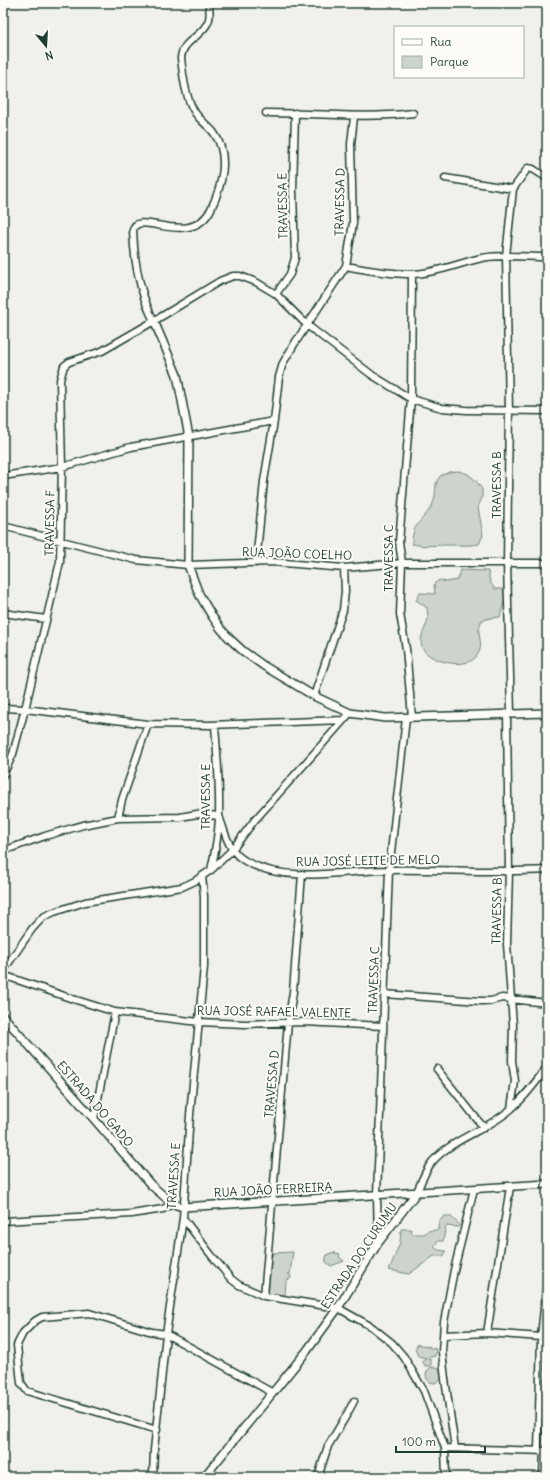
<svg xmlns="http://www.w3.org/2000/svg" width="550" height="1480" font-family="Delius,sans-serif">
<rect width="100%" height="100%" fill="#f0f1eb"/>
<filter id="ink" filterUnits="userSpaceOnUse"><feTurbulence type="fractalNoise" baseFrequency=".025" numOctaves="2"/><feDisplacementMap in="SourceGraphic" scale="8" xChannelSelector="R" yChannelSelector="G"/><feConvolveMatrix kernelMatrix="1 2 1 2 8 2 1 2 1" color-interpolation-filters="sRGB"/></filter>
<g filter="url(#ink)">
<path fill="#cdd3cd" stroke="#768880" d="M 459,471 L 468,474 L 475,480 L 482,489 L 482,498 L 478,507 L 483,535 L 479,544 C 469,546 460,545 450,545 C 437,545 425,547 412,544 C 412,521 425,521 433,503 C 436,497 435,490 436,484 C 437,481 439,478 440,476 L 449,472 Z
M 460,570 L 488,571 L 490,582 L 495,589 L 503,589 L 505,598 L 500,617 L 490,618 L 481,621 C 481,624 479,628 479,630 C 479,640 484,647 476,657 C 465,670 428,662 422,647 C 418,637 427,627 428,618 C 428,615 427,611 427,608 L 416,600 L 420,593 L 435,594 L 434,584 L 439,580 L 446,582 L 457,580 Z
M 444,1216 L 450,1216 L 460,1225 L 458,1227 L 446,1226 L 443,1241 L 438,1241 L 434,1247 L 438,1250 L 446,1251 L 444,1256 L 434,1256 L 409,1274 L 389,1270 L 400,1243 L 401,1229 L 411,1229 L 412,1234 L 425,1234 L 427,1231 L 438,1230 L 439,1222 Z
M 293,1252 L 290,1274 L 288,1274 L 291,1276 L 291,1278 L 286,1281 L 285,1296 L 267,1293 L 267,1279 L 270,1275 L 269,1273 L 271,1264 L 268,1263 L 269,1256 L 272,1256 L 273,1253 Z
M 335,1252 L 336,1254 L 339,1253 L 340,1254 L 339,1257 L 344,1261 L 331,1266 L 326,1262 L 326,1257 L 328,1254 Z
M 418,1344 L 425,1346 L 427,1348 L 427,1346 L 429,1346 L 430,1348 L 436,1349 L 435,1356 L 427,1358 L 431,1360 L 431,1366 L 425,1366 L 423,1362 L 426,1358 L 418,1356 L 415,1349 Z
M426 1375a8 8 0 1 1 16 0a8 8 0 1 1-16 0Z"/>
<g fill="none" stroke-linecap="round" stroke-linejoin="round">
<g stroke="#1f3d34" stroke-width="9">
<path id="minor" d="M 266,113 C 315,113 364,119 413,113
M 445,178 L 513,189
M 513,189 L 528,168 L 533,169 L 547,178
M 346,266 C 366,270 393,274 413,274 C 437,273 459,263 482,258 C 503,254 526,257 547,257
M 276,294 L 290,274 L 295,258 L 293,191 L 295,113
M 154,321 C 140,294 134,261 133,230 C 137,208 191,250 211,209 C 222,186 230,155 214,133 C 208,125 199,120 194,111 C 185,96 183,75 181,58 C 182,40 202,37 208,22 C 211,17 209,9 209,3
M 3,476 L 62,467 L 131,447 L 274,421
M 3,526 L 136,560 L 188,565 L 272,562 L 344,568 L 402,563 L 547,563
M 256,563 L 264,481 L 274,421 L 279,377 L 283,363 L 295,343 L 346,266 L 353,223 L 351,144 L 354,117
M 3,613 L 46,619
M 314,696 L 343,610 L 345,591 L 344,568
M 3,708 L 25,709 L 148,724 L 210,725 L 344,720
M 507,713 L 509,872 L 507,944 L 513,1025 L 512,1061 L 515,1081 L 511,1109
M 511,713 L 507,564 L 509,411 L 506,256 L 513,189
M 412,717 L 406,649 L 400,614 L 402,563 L 399,542 L 411,399 L 412,274
M 3,775 L 13,754 L 25,709 L 60,562 L 62,467 L 60,380 L 64,366 L 69,362 L 102,351 L 154,321 L 220,281 L 233,276 L 240,276 L 256,282 L 276,294 L 307,325 L 372,375 L 411,399 L 442,408 L 466,410 L 547,411
M 219,816 C 226,835 228,853 249,863 C 290,884 345,870 389,870 C 442,869 494,873 547,870
M 118,818 L 122,800 L 148,724
M 3,851 L 45,836 L 83,825 L 118,818 L 180,817 L 197,814 L 219,816
M 211,870 C 215,852 219,833 219,815 C 220,785 217,754 215,725
M 3,971 L 32,929 L 43,917 L 54,912 L 85,902 L 182,887 L 195,881 L 211,870 L 232,850 L 254,821 L 350,713
M 3,975 L 73,999 L 115,1012 L 199,1022 L 245,1024 L 304,1022 L 383,1026
M 384,994 L 480,1001 L 491,1001 L 502,998 L 547,1003
M 437,1069 L 484,1128
M 94,1119 L 115,1012
M 417,1192 C 421,1182 425,1171 432,1162 C 453,1138 488,1130 511,1109 C 525,1097 536,1082 547,1067
M 183,1218 L 212,1256 L 231,1279 L 239,1285 L 264,1296 L 338,1308 L 372,1327 L 392,1343 L 404,1357 L 424,1391 L 445,1448 L 446,1477
M 3,1221 L 132,1214 L 163,1209 L 173,1204
M 378,1243 L 377,1195 L 389,870 L 406,718
M 264,1296 L 288,1023 L 293,992 L 302,874
M 487,1333 L 541,1337
M 444,1335 L 487,1333 L 510,1187
M 157,1430 L 27,1391 L 21,1383 L 17,1345 L 23,1333 L 35,1321 L 42,1317 L 89,1313 L 152,1332 L 166,1334 L 273,1393
M 445,1448 L 547,1451
M 455,1448 L 445,1379 L 442,1352 L 444,1322 L 454,1270 L 474,1189
M 538,1450 L 541,1337 L 547,1279
M 153,1477 L 154,1450 L 166,1334 L 183,1218 L 190,1115 L 204,967 L 204,896 L 202,876
M 318,1477 L 328,1446 L 346,1416 L 354,1401
M 543,1477 L 544,1451"/>
</g>
<g stroke="#1f3d34" stroke-width="10">
<path id="tertiary" d="M 154,321 L 177,375 L 189,437 L 188,565 L 199,594 L 212,616 L 221,629 L 231,640 L 243,651 L 264,666 L 314,696 L 350,713 L 385,718 L 547,713
M 3,1016 L 94,1119 L 151,1185 L 173,1204 L 183,1207 L 547,1184
M 204,1477 L 306,1352 L 338,1308 L 378,1243 L 417,1192"/>
</g>
<use href="#minor" stroke="#fdfcf7" stroke-width="6"/>
<use href="#tertiary" stroke="#fdfcf7" stroke-width="7"/>
</g>
</g>
<g text-anchor="middle" stroke-width="4" stroke-linejoin="round" paint-order="stroke">
<g font-size="12" fill="#1f3d34" stroke="#fdfcf7">
<text transform="translate(340 202) rotate(-89)" y="4">TRAVESSA D</text>
<text transform="translate(283 206) rotate(-91)" y="4">TRAVESSA E</text>
<text transform="translate(497 485) rotate(-90)" y="4">TRAVESSA B</text>
<text transform="translate(50 523) rotate(-89)" y="4">TRAVESSA F</text>
<text transform="translate(297 554) rotate(2)" y="4">RUA JOÃO COELHO</text>
<text transform="translate(389 558) rotate(-90)" y="4">TRAVESSA C</text>
<text transform="translate(206 797) rotate(-90)" y="4">TRAVESSA E</text>
<text transform="translate(368 861) rotate(-1)" y="4">RUA JOSÉ LEITE DE MELO</text>
<text transform="translate(497 911) rotate(-89)" y="4">TRAVESSA B</text>
<text transform="translate(374 980) rotate(-88)" y="4">TRAVESSA C</text>
<text transform="translate(274 1012) rotate(1)" y="4">RUA JOSÉ RAFAEL VALENTE</text>
<text transform="translate(272 1084) rotate(-85)" y="4">TRAVESSA D</text>
<text transform="translate(95 1104) rotate(49)" y="4">ESTRADA DO GADO</text>
<text transform="translate(174 1176) rotate(-86)" y="4">TRAVESSA E</text>
<text transform="translate(273 1190) rotate(-3)" y="4">RUA JOÃO FERREIRA</text>
<text transform="translate(359 1256) rotate(-56)" y="4">ESTRADA DO CURUMU</text>
</g>
</g>
<rect width="550" height="1480" fill="none" stroke="#fdfcf7" stroke-width="16"/>
<rect x="8" y="8" width="534" height="1464" fill="none" stroke="#1f3d34" stroke-width="1.5" filter="url(#ink)"/>
<rect x="394" y="26" width="130" height="52" fill="#fdfcf7" stroke="#a4b0a9"/>
<rect x="402" y="39" width="20" height="6" fill="#fdfcf7" stroke="#a4b0a9"/>
<text x="430" y="46" font-size="12" fill="#1f3d34">Rua</text>
<rect x="402" y="56" width="20" height="12" fill="#cdd3cd" stroke="#a4b0a9"/>
<text x="430" y="66" font-size="12" fill="#1f3d34">Parque</text>
<g transform="translate(46 46) rotate(162)" stroke="#fdfcf7" stroke-width="3" paint-order="stroke">
<path d="M0-3L7 15L0 10L-7 15Z" fill="#1f3d34"/>
<text y="-6" font-size="11" font-weight="bold" text-anchor="middle" fill="#1f3d34">N</text>
</g>
<path d="M396 1446v6h89v-6" fill="none" stroke="#1f3d34" stroke-width="2"/>
<text x="402" y="1446" font-size="12" fill="#1f3d34" stroke="#fdfcf7" stroke-width="3" paint-order="stroke">100 m</text>
</svg>
